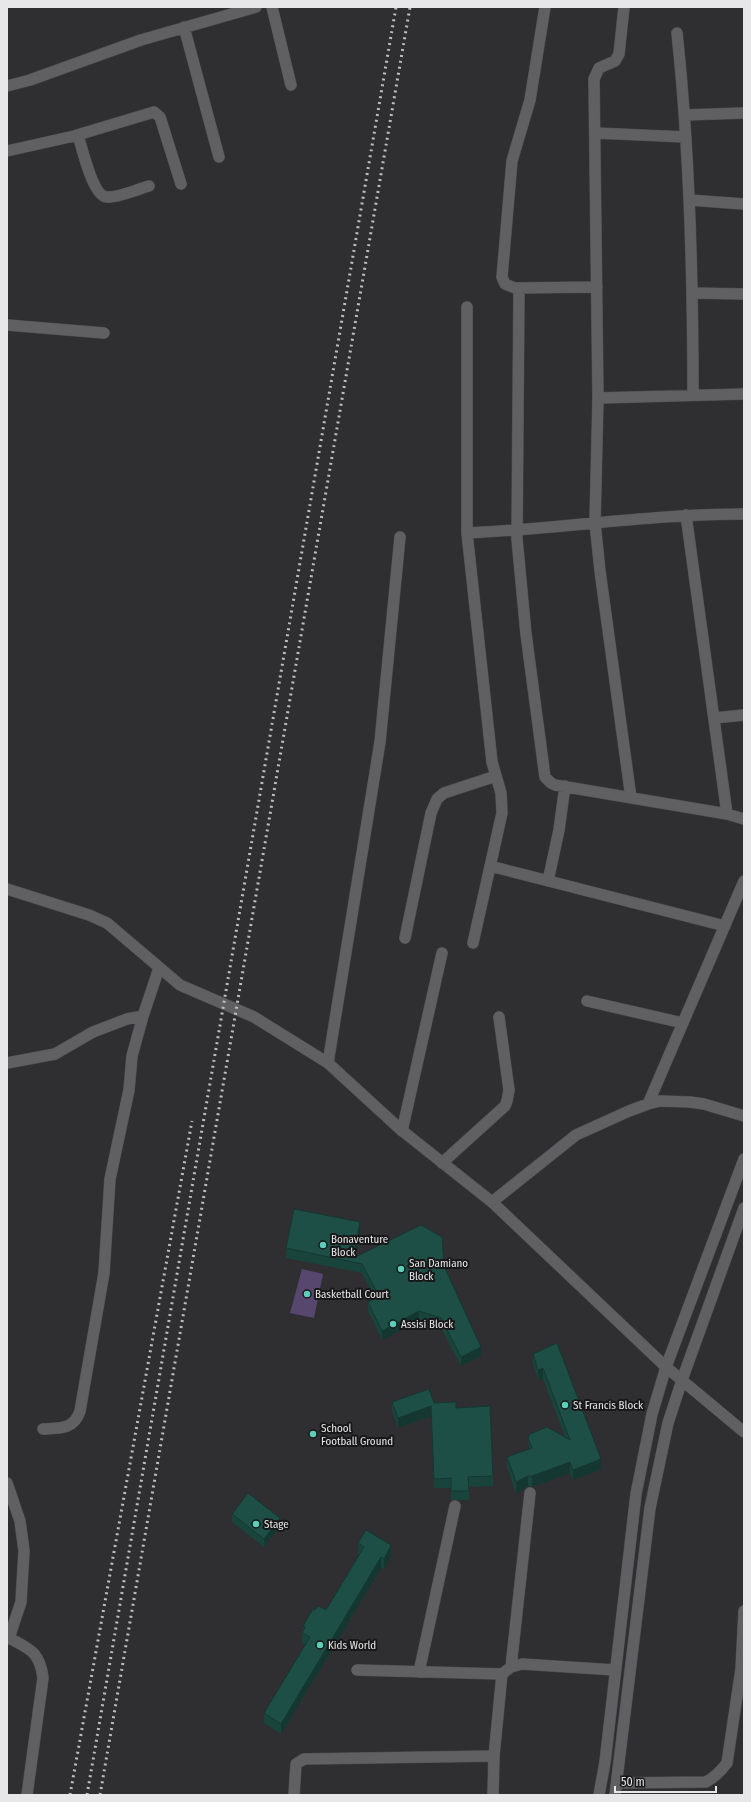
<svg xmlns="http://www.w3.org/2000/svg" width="751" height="1802" font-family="'Fira Sans Condensed',sans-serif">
<rect width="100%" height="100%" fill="#2f2e31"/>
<path fill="#57476f" d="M 302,1269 L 323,1274 L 314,1318 L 290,1313 Z"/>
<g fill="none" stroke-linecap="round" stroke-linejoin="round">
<g stroke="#4d4c4f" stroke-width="12">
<path id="minor" d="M 272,7 L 291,85
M 545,7 L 530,100 L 512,161 L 502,277 L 505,284 L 515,288 L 597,287
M 624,7 L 619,54 L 615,61 L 599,68 L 594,79 L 598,398 L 595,523 L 600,571 L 631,798
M 184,27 L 219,157
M 677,33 C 690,154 693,275 693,395
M 7,86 L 30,80 L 141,40 L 256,7
M 685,115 L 744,113
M 595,133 L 686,137
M 78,135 C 82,148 93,197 107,197 C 118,198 138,189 149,186
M 7,151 L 74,136 L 154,112 L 160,117 L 181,184
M 689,200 L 744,204
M 519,288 L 517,539 L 526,634 L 545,777 L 551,783 L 555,785 L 727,814 L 744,819
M 693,293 L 744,294
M 467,307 L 467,533 L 492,762 L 501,793 L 502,813 L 473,943
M 7,325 L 104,333
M 598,398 L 744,394
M 686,515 L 727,814
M 467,533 C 559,529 651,514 744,514
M 714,718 L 744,715
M 490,866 L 725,926
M 548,881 L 559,830 L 565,786
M 405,938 L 431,813 L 437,799 L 444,793 L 496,776
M 587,1001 L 683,1023
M 7,1063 L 55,1054 L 93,1032 L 127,1019 L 143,1016
M 328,1063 L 380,742 L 400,537
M 648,1104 L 744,881
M 402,1131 L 442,953
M 442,1163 L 505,1106 L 507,1101 L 509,1090 L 499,1017
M 492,1202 L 576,1135 L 629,1111 L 648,1104 L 660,1101 L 690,1102 L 704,1104 L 744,1116
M 43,1429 C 59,1428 74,1430 80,1411 L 104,1273 L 110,1179 L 129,1090 L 132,1056 L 143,1016 L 159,968
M 7,1483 L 20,1521 L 24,1551 L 21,1602 L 10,1635 L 7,1639
M 9,1638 C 30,1649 40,1652 43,1678 L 27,1795
M 511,1667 L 530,1493
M 357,1670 L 502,1674
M 419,1672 L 455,1506
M 617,1783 L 706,1782 C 715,1777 721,1771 727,1763 L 741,1669 L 744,1611
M 294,1795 L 296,1764 L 304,1759 L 494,1756
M 493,1795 L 494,1756 L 502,1674 L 511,1667 L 522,1664 L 615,1670"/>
</g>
<g stroke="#4d4c4f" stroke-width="12">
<path id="tertiary" d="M 7,889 L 89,915 L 107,923 L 180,985 L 254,1017 L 328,1063 L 400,1129 L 492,1202 L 666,1367 L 744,1432"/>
</g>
<g stroke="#4d4c4f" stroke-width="12">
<path id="secondary" d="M 599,1795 L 605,1762 L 636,1494 L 652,1414 L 666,1367 L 744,1159
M 615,1795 L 650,1508 L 668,1423 L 682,1380 L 744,1208"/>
</g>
<use href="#minor" stroke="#605f62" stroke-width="11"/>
<use href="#tertiary" stroke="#605f62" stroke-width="11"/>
<use href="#secondary" stroke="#605f62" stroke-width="11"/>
<path stroke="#bebdbf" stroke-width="3" stroke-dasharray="2 4" stroke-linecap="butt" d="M 70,1795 L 192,1121
M 87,1795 L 396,7
M 100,1795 L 410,7"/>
</g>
<path fill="#19443c" d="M 360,1232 L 355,1257 L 444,1266 L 481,1356 L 461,1366 L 441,1328 L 419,1320 L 382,1340 L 368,1311 L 368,1302 L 375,1298 L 362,1273 L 286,1258 L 286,1248 Z
M 557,1343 L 601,1469 L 573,1480 L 570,1473 L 532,1487 L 528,1486 L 516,1493 L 507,1467 L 507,1457 L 529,1449 L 528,1438 L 565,1437 L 543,1379 L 538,1380 L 533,1364 L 533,1354 Z
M 392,1402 L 434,1403 L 456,1408 L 493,1476 L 493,1486 L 469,1487 L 469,1500 L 451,1500 L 451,1488 L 434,1488 L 431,1416 L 398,1428 L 392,1411 Z
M 232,1514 L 280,1526 L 264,1547 L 232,1522 Z
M 358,1543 L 391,1556 L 384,1569 L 381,1568 L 281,1734 L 264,1723 L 264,1713 L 305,1645 L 302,1643 L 302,1633 L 303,1631 L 303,1626 L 315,1610 L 326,1610 L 359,1554 L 358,1554 Z"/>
<path fill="#143731" d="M 360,1222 L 360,1232 L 354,1262 L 353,1258 Z
M 419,1311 L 419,1320 L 382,1340 L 382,1331 Z
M 481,1347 L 481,1356 L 461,1366 L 461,1357 Z
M 543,1368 L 543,1379 L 538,1380 L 538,1370 Z
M 431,1406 L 431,1416 L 398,1428 L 398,1418 Z
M 601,1459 L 601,1469 L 573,1480 L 573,1470 Z
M 570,1462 L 570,1473 L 532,1487 L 532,1476 Z
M 528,1476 L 528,1486 L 516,1493 L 516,1482 Z
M 280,1518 L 280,1526 L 264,1547 L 264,1539 Z
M 391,1545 L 391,1556 L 384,1569 L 384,1559 Z
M 381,1557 L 381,1568 L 281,1734 L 281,1724 Z"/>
<path fill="#1d4f46" stroke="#143731" d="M 294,1209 L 360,1222 L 353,1258 L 421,1225 L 442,1237 L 444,1266 L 481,1347 L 461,1357 L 441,1318 L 419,1311 L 382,1331 L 368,1302 L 379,1296 L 362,1264 L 286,1248 Z
M 557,1343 L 601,1459 L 573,1470 L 570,1462 L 532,1476 L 528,1476 L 516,1482 L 507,1457 L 532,1448 L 528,1438 L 530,1434 L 547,1427 L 570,1440 L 543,1368 L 538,1370 L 533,1354 Z
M 429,1389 L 434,1403 L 456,1402 L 456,1408 L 490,1406 L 493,1476 L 468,1477 L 469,1491 L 451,1491 L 451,1478 L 434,1479 L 431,1406 L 398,1418 L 392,1402 Z
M 248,1493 L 280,1518 L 264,1539 L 232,1514 Z
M 366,1530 L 391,1545 L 384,1559 L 381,1557 L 281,1724 L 264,1713 L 310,1637 L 302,1633 L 305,1627 L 303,1626 L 313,1609 L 315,1610 L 318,1606 L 326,1610 L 364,1547 L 358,1543 Z"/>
<g fill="#5cceba" stroke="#171718" stroke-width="1.5">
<circle cx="323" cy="1245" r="4"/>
<circle cx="401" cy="1269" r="4"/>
<circle cx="307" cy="1294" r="4"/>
<circle cx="393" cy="1324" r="4"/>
<circle cx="565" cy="1405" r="4"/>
<circle cx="313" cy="1434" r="4"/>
<circle cx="256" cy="1524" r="4"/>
<circle cx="320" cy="1645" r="4"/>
</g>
<g text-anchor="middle" stroke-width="4" stroke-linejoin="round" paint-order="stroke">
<g font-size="11" fill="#e7e6e8" stroke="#171718" text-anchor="start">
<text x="331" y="1243">Bonaventure<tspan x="331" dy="13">Block</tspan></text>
<text x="409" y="1267">San Damiano<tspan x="409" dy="13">Block</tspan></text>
<text x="315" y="1298">Basketball Court</text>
<text x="401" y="1328">Assisi Block</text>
<text x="573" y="1409">St Francis Block</text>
<text x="321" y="1432">School<tspan x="321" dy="13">Football Ground</tspan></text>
<text x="264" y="1528">Stage</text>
<text x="328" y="1649">Kids World</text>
</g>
</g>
<rect width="751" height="1802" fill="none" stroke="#e7e6e8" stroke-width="16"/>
<path d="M615 1786v6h101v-6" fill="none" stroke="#e7e6e8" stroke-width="2"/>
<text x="621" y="1786" font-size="12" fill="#e7e6e8" stroke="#171718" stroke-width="3" paint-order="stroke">50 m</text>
</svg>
